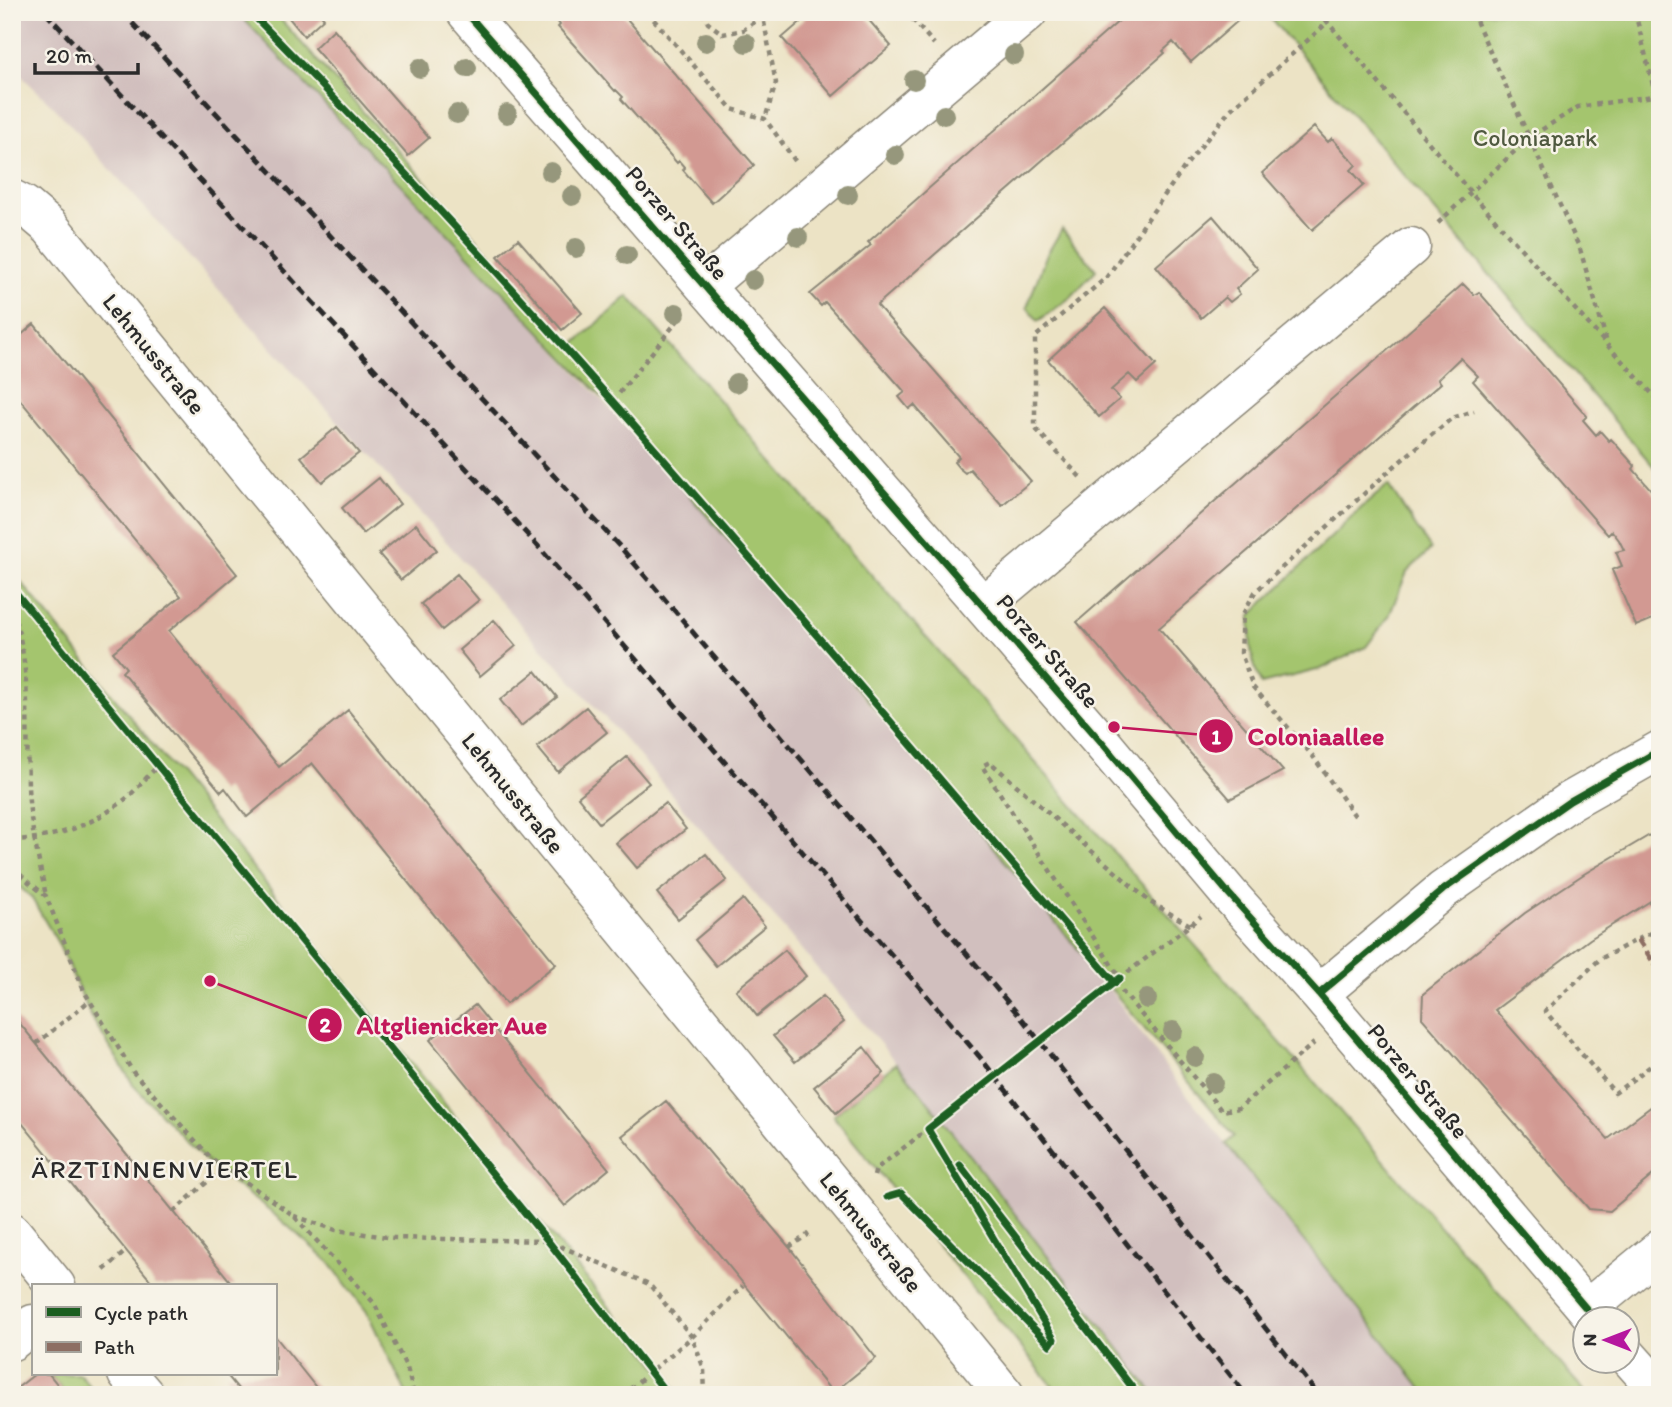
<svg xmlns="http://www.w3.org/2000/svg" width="1672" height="1407" font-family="Itim,sans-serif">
<rect width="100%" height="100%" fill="#f7f3e8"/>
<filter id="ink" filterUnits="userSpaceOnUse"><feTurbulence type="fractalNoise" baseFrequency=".0143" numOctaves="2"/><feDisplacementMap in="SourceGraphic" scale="14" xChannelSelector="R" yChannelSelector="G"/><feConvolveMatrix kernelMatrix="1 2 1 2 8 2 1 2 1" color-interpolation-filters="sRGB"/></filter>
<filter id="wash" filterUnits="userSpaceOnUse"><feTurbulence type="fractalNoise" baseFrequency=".00686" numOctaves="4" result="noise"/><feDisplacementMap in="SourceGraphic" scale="28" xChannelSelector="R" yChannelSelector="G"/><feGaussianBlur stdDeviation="1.57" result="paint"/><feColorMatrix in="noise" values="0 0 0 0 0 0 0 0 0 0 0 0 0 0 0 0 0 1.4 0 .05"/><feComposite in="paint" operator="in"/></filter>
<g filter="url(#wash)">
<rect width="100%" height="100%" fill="#ece3c5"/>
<path fill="#d1bfbe" d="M 12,12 L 240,12 L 300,73 L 700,507 L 1085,956 L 1176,1081 L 1427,1395 L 1155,1395 L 915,1085 L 635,751 L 54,107 L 12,67 Z"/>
<path fill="#a4c56e" stroke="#68784c" stroke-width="2" d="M 237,12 L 274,12 L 572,346 L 628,296 L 1588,1395 L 1427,1395 L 1226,1144 L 1234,1136 L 921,761 L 618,414 Z
M 1265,12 L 1660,12 L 1660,474 Z
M 1062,229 L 1096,270 L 1071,297 L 1038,321 L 1027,307 L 1046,256 Z
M 1388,485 L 1431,549 L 1407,572 L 1389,616 L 1366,647 L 1321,669 L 1261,684 C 1250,657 1249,643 1251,615 L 1360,509 Z
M 12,571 L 681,1395 L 407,1395 L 367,1312 L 329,1262 L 281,1220 L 208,1163 L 134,1086 L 92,1018 L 58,943 L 31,897 L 12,880 Z
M 896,1063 L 915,1085 L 1155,1395 L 1060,1395 L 833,1116 Z
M 49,1374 L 80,1374 L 97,1395 L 66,1395 Z"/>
<g id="blocks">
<path fill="#d29992" d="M 284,12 L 319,12 L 324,18 L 304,36 Z
M 546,12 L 621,12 L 754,165 L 712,203 L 683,170 L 685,168 L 679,161 L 677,163 L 621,99 L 623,97 L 616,90 L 615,91 L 558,27 L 560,25 L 554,17 L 552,19 Z
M 812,12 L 862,12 L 891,46 L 833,96 L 782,38 Z
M 1129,12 L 1136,17 L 1141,12 L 1234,12 L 1240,19 L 1191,62 L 1173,42 L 1163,51 L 1165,53 L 877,305 L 1031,481 L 1002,505 L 970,469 L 965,473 L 959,468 L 954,462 L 959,457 L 914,405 L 909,409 L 899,397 L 905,392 L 825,302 L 821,306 L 810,294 L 871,245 L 868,242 Z
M 334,29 L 429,138 L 408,156 L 314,48 Z
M 1314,127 L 1328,142 L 1332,138 L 1356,165 L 1351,170 L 1364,185 L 1312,230 L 1262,173 Z
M 1213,216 L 1258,269 L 1236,289 L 1240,294 L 1230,302 L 1225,297 L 1201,318 L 1156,266 Z
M 518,239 L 582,313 L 562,330 L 498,256 Z
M 1463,284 L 1474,295 L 1479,292 L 1587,416 L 1583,420 L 1596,435 L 1600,431 L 1609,441 L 1611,439 L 1635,466 L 1633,469 L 1660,500 L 1660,616 L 1636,626 L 1612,570 L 1622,566 L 1616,552 L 1624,550 L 1619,540 L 1612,531 L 1608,535 L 1473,381 L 1478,376 L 1460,358 L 1438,379 L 1441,383 L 1159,628 L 1283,771 L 1230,799 L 1077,622 Z
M 1105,308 L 1156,365 L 1137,382 L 1129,374 L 1111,390 L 1120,399 L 1099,417 L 1048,360 Z
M 34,324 L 237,574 L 169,631 L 279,767 L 348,710 L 556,964 L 506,1004 L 312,763 L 247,817 L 225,788 L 221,792 L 122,672 L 126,668 L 113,652 L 181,596 L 12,390 L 12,343 Z
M 337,427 L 359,453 L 322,482 L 301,457 Z
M 379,478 L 400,504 L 363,534 L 342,508 Z
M 416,524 L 437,550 L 401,580 L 379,554 Z
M 457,574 L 479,600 L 442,630 L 421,604 Z
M 494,620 L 516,646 L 480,676 L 459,650 Z
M 536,671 L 557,697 L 521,726 L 500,700 Z
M 586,707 L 607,732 L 558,772 L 537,747 Z
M 627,757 L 649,783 L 599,823 L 578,797 Z
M 665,803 L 686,829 L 637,868 L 616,843 Z
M 1660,829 L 1660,895 L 1590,939 L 1495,1010 L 1608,1139 L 1660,1100 L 1660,1169 L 1610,1211 L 1589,1209 L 1422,1018 L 1423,994 L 1525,913 L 1584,874 Z
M 706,854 L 727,880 L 678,919 L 657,893 Z
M 743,899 L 765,926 L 716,966 L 695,940 Z
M 785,950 L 806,976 L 757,1016 L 736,990 Z
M 823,996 L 844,1022 L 795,1062 L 773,1036 Z
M 475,1005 L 609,1169 L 565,1206 L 430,1040 Z
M 12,1014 L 166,1202 L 234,1286 L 155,1286 L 12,1111 Z
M 864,1047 L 884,1073 L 836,1113 L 814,1087 Z
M 666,1101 L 789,1247 L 876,1358 L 833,1393 L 622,1136 Z
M 275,1336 L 322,1395 L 243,1395 L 226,1374 L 275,1374 Z
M 35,1374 L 49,1374 L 66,1395 L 12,1395 L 12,1392 Z"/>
</g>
</g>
<g filter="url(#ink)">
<use href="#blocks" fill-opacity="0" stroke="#8c8778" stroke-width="2"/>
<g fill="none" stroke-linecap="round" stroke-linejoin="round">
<g stroke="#8c8778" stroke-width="41">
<path id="minor" d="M 466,12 L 1103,744 L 1229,894 L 1319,994 L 1596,1320
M 12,199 L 24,205 L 50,227 L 1005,1395
M 706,285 L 1028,12
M 983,606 L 1411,247
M 1319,994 L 1443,890 L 1570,801 L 1660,750
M 12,1232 L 56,1286
M 1587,1309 L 1660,1249
M 12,1341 L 33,1324
M 1626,1354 L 1660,1392
M 127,1374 L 145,1395"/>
</g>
<path stroke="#8c8778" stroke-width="4.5" stroke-dasharray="5 5" stroke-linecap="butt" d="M 647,12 L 732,109 L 765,119 L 796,162
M 703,12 L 708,23 L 723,34 L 743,30 L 762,17
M 762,12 L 776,83 L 765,119
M 906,12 L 934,44
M 1319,12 L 1472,194 L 1608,346
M 1472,12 L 1580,249 L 1608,346 L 1660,402
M 1635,12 L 1660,114
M 1438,223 L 1530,137 L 1578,107 L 1660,95
M 613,401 L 683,314
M 1080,477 L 1035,428 L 1035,337 L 1106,278 L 1183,169 L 1230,110 L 1328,22
M 12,610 C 32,666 26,727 28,785 C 29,822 39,860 46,896
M 1355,816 L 1312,755 L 1253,687 L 1241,653 L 1243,614 L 1255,592 L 1397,464 L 1452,418 L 1474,411
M 12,840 C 53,839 91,826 123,801 C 136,791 146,777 158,766
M 12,868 L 46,896 L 84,991 L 133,1072 L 211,1158 L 293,1215 L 374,1303 L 407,1368 L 414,1395
M 1190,925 L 1150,902 L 990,762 L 982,766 L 1120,978 L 1190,925 L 1201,916
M 1660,928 L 1600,959 L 1545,1011 L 1615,1093 L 1660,1059
M 1115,983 L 1222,1111 L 1239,1108 L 1314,1043
M 36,1044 L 89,1001
M 874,1176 L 876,1169 L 928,1129
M 173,1212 L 224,1167
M 294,1216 L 336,1230 L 394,1238 L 548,1241 L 649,1284 L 692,1337 L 704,1369 L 705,1395
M 789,1247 L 809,1234
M 104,1270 L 126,1251
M 623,1395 L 692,1337 L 743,1286"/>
<use href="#minor" stroke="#fff" stroke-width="38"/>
<path stroke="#2b2b2b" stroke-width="5" stroke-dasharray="10 5" stroke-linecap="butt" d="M 45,12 L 537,545 L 979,1056 L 1246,1395
M 122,12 L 622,549 L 1023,1020 L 1318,1395"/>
<path stroke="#8d6e63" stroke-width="5" stroke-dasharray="10 5" stroke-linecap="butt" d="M 1638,939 L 1660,972"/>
<g stroke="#f7f3e8" stroke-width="11">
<path id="cycleway" d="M 250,12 C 555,320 832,655 1115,983
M 466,12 L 1103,744 L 1229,894 L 1319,994 L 1596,1320
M 12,588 L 548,1241 L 668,1395
M 1319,994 L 1443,890 L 1570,801 L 1660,750
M 960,1165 L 1138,1395
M 887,1197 L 901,1193 L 1050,1345 L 1054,1339 L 928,1129 L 1120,978"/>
</g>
<use href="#cycleway" stroke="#1b5e20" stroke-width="7"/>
</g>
<g fill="#96977b">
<circle cx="706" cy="42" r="10"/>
<circle cx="746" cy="43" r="10"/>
<circle cx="1014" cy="55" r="10"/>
<circle cx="420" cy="68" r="10"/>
<circle cx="467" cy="68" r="10"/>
<circle cx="914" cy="80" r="10"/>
<circle cx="457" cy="114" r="10"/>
<circle cx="507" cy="114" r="10"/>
<circle cx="944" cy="115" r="10"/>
<circle cx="895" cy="155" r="10"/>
<circle cx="551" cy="172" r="10"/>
<circle cx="848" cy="195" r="10"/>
<circle cx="572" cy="196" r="10"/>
<circle cx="798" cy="237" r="10"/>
<circle cx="576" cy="248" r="10"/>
<circle cx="627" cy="255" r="10"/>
<circle cx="753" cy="280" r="10"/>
<circle cx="676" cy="313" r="10"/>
<circle cx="736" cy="383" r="10"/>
<circle cx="1147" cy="999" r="10"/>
<circle cx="1173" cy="1031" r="10"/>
<circle cx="1195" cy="1057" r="10"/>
<circle cx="1213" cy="1083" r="10"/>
</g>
</g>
<g text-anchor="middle" stroke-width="5" stroke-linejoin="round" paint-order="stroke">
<g font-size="24" fill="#4f593f" stroke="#f7f3e8">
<text x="1535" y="146">Coloniapark</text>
</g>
<g font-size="24" fill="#2b2b2b" stroke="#f7f3e8">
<text transform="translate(677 223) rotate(49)" y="8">Porzer Straße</text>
<text transform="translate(154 354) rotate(51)" y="8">Lehmusstraße</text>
<text transform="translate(1048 651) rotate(49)" y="8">Porzer Straße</text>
<text transform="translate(513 793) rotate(51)" y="8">Lehmusstraße</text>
<text transform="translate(1418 1081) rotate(50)" y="8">Porzer Straße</text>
<text transform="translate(871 1232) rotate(51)" y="8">Lehmusstraße</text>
</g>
<g font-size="26" letter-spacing="2" fill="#2b2b2b" stroke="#f7f3e8">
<text x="165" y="1178">ÄRZTINNENVIERTEL</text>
</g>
</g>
<path fill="none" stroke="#c2185b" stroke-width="2.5" d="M1114 727L1216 736M210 981L325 1025"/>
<g fill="#c2185b" stroke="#f7f3e8" stroke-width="2.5">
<circle cx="1114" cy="727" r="7"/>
<circle cx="210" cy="981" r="7"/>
<circle cx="1216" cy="736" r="18"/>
<circle cx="325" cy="1025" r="18"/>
</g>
<g font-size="21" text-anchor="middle" font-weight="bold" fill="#fff">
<text x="1216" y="744">1</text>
<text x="325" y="1032">2</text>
</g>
<g font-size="26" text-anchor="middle" font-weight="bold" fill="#c2185b" stroke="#f7f3e8" stroke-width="5" stroke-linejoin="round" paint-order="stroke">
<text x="1316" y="745">Coloniaallee</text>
<text x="452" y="1034">Altglienicker Aue</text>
</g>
<rect width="1672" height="1407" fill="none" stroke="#f7f3e8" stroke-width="42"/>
<rect x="32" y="1284" width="245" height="91" fill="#f7f3e8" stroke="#a5a39c" stroke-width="2"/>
<rect x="46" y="1307" width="35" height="10" fill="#1b5e20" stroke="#a5a39c" stroke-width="2"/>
<text x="94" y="1320" font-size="21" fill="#2b2b2b">Cycle path</text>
<rect x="46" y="1342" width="35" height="10" fill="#8d6e63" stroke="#a5a39c" stroke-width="2"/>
<text x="94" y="1354" font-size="21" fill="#2b2b2b">Path</text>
<g transform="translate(1606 1340) rotate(270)"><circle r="33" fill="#f7f3e8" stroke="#a5a39c" stroke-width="2"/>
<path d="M0-5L12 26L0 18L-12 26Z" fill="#b5179e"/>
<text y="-10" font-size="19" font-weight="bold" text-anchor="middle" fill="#2b2b2b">N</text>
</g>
<path d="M35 63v10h103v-10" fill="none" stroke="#2b2b2b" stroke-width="3.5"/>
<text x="46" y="63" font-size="21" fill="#2b2b2b" stroke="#f7f3e8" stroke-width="5" paint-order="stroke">20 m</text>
</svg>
